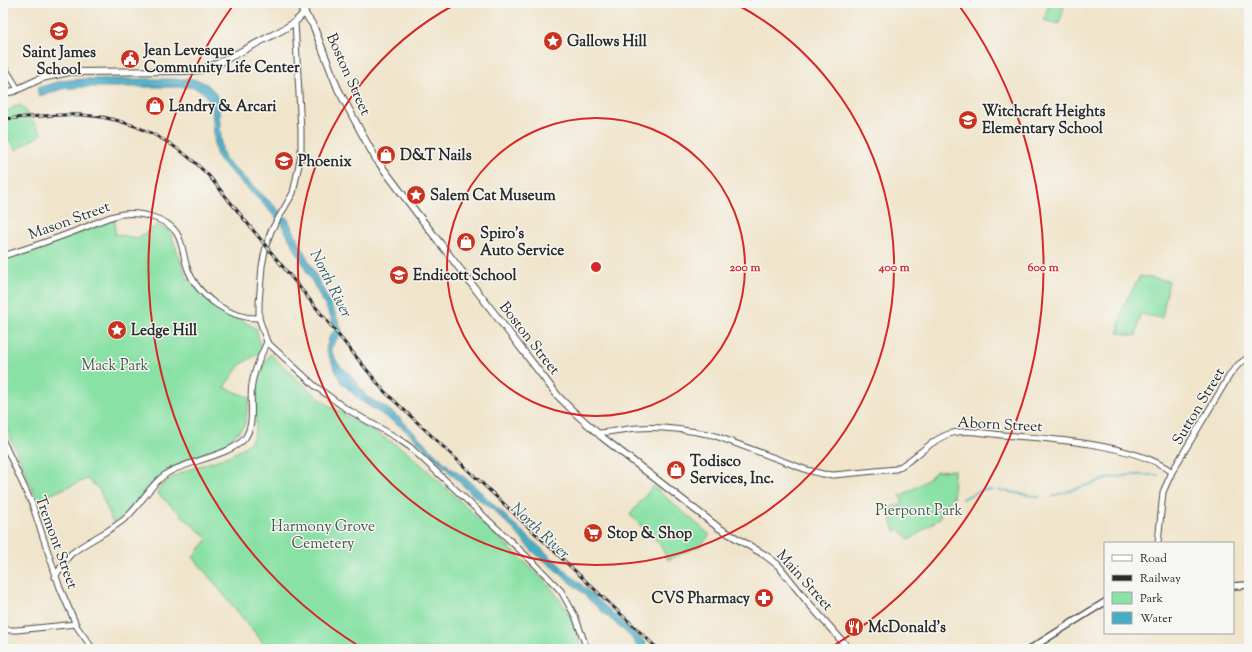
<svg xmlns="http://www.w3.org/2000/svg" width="1252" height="652" font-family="'Sorts Mill Goudy',serif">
<rect width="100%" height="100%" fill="#f6f6f2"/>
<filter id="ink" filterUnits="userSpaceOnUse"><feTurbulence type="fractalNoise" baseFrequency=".025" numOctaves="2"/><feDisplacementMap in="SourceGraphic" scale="8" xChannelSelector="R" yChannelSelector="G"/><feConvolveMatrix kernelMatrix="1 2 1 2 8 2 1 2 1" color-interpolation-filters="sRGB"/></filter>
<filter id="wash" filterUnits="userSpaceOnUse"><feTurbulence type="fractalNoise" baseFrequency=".012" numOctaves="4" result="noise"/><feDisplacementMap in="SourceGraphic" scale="16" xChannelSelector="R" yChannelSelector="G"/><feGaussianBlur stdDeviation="0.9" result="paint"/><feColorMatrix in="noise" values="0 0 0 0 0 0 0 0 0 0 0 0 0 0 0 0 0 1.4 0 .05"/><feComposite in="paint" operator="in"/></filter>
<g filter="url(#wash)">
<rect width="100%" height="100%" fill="#f0e4ca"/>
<path fill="#89e1a5" stroke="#5a8668" d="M 1049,3 L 1065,3 L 1059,24 L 1044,20 Z
M 21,105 L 42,134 L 16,150 L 3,131 L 3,115 L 6,112 L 14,107 Z
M 115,219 L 115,234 L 137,238 L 158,225 L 170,232 L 187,278 L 216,307 L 256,328 L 262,351 L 240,365 L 224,387 L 250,398 L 244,426 L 226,445 L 187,459 L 162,475 L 136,507 L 113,523 L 99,489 L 87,479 L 37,500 L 3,420 L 3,261 Z
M 1140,276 L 1169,281 L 1162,318 L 1140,314 L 1136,336 L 1118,333 L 1123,306 Z
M 270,354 C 290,372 310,393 333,408 C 359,424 386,437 410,454 L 548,584 L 568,611 L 582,649 L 268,649 L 193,557 L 208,539 L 157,493 C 168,466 228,465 249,443 C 262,429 252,404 255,387 C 258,375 264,364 270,354 Z
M 954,470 L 953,500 L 937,508 L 941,517 L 910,540 L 899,529 L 895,531 L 887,509 L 903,503 L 900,496 C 913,489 927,482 936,471 Z
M 653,486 L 710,535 L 701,545 L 668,560 L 659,543 L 630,515 Z"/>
<path fill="#48acc7" stroke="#3a6c79" d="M 84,79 L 190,79 C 203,80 213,86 218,99 L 222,149 L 225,159 L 287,218 L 336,315 L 342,331 L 341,336 L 337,339 L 331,348 L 331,351 L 339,365 L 348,372 L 367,397 L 384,406 L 402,420 L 447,465 L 468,480 L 512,522 L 646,643 L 645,646 L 639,649 L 631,637 L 597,607 L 575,586 L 531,550 L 514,530 L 492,509 L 472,494 L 412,436 L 400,426 L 361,401 L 340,381 L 326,349 L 330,335 L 335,330 L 331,317 L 282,225 L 268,209 L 218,159 L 215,149 L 212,106 L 210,106 C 209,94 200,88 189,87 L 85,87 L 62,89 L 39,96 L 37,88 L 60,81 Z"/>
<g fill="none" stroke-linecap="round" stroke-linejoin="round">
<path stroke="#48acc7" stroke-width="1.5" d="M 1243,467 L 1249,465
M 998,490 L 1040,497
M 1053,496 L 1110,478 L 1131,475 L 1158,475
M 962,499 L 982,490 L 993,490"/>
</g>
</g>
<g filter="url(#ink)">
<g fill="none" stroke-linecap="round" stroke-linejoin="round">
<g stroke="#494743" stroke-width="7">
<path id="tertiary" d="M 295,22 L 301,130 L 301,155 L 293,193 L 271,231 L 266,246 L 262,266 L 259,303 L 259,318 L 267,342 L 315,386 L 345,408 L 397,438 L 410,447 L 536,565 L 561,591 L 575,616 L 587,649
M 3,65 L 18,89
M 3,256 C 28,248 53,240 78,230 C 92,225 108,216 123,214 C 140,212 166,218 176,232 C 183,242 183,256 187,267 C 197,296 229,319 259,318
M 598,433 C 612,432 625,429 638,428 C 663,426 688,430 713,435 L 807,470 L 823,474 L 834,475 L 896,469 C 914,460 932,439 949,434 C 965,429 985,433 1001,435 C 1046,438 1137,444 1172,472 L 1163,492 L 1158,543
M 3,441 L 32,504 L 60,588 L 77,627 L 93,649
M 1172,472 L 1231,373 L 1239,364 L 1249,357
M 55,577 C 60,569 65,560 71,554 C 88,540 110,532 127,517 C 142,503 152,481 171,471 C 190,461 233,454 245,438 C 256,422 249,402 252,384 C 254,370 261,355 267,342
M 3,630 L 17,630 L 76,624"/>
</g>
<g stroke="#494743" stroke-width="8">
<path id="secondary" d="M 1233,586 L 1249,585
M 1030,649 L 1105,602"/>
</g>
<g stroke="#494743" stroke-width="8">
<path id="primary" d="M 297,3 L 313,25 L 338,89 L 367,143 L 376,159 L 416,212 L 558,396 L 574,412 L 602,437 L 688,504 L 719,528 L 765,555 L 778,565 L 806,600 L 849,649
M 3,93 L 14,91 L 42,78 L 69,72 L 185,71 L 200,70 L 219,63 L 284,29 L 295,22 L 305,12"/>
</g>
<use href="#tertiary" stroke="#fff" stroke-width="5"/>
<use href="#secondary" stroke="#fff" stroke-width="5.5"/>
<use href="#primary" stroke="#fff" stroke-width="6"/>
<g stroke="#2b2b2b" stroke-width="3">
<path id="rail" d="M 3,119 C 29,117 56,114 83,115 C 132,118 176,141 209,176 L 384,391 L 658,649"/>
</g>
<use href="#rail" stroke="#f6f6f2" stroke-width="1.5" stroke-dasharray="4.5" stroke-linecap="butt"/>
</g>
</g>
<g fill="none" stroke="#d62828" stroke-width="2">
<circle cx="596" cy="267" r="149"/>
<path d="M736 4A298 298 0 1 1 456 4"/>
<path d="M362 648A447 447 0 0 1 234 4M958 4A447 447 0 0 1 830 648"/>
</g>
<defs>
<g id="school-disc" transform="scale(1)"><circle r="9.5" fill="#c8321e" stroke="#f6f6f2"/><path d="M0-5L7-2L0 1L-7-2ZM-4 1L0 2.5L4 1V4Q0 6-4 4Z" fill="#fff"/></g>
<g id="sight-disc" transform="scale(1)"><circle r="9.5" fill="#c8321e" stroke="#f6f6f2"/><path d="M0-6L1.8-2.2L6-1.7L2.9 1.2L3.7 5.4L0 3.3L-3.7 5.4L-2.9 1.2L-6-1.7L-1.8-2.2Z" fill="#fff"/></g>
<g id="civic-disc" transform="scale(1)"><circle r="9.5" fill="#c8321e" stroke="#f6f6f2"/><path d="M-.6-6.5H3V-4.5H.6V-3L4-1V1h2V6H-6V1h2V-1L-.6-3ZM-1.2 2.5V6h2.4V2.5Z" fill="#fff"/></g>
<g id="shop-disc" transform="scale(1)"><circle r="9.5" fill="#c8321e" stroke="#f6f6f2"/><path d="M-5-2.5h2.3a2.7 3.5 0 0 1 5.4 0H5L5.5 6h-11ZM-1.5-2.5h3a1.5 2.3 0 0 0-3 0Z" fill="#fff"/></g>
<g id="supermarket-disc" transform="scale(1)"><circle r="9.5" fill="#c8321e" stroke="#f6f6f2"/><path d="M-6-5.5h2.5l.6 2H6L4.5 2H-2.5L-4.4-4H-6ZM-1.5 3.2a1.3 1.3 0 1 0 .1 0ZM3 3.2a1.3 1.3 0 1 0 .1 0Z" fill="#fff"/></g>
<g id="pharmacy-disc" transform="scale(1)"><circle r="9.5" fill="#c8321e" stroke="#f6f6f2"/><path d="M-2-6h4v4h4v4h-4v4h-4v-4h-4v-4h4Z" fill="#fff"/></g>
<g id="restaurant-disc" transform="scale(1)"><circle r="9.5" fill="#c8321e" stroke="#f6f6f2"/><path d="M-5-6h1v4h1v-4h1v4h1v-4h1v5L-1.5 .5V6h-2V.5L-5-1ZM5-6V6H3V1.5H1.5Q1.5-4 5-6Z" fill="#fff"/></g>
</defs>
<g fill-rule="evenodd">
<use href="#school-disc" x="59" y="31"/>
<use href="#sight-disc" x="553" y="41"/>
<use href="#civic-disc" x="130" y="59"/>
<use href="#shop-disc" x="155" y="106"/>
<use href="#school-disc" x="968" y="120"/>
<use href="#shop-disc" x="386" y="155"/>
<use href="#school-disc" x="284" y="161"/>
<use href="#sight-disc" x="416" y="195"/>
<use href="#shop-disc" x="466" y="242"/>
<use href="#school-disc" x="399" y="275"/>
<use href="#sight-disc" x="117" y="330"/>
<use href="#shop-disc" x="676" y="470"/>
<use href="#supermarket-disc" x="593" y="533"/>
<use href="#pharmacy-disc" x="764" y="598"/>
<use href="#restaurant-disc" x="854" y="627"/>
</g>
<g text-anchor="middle" stroke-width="3" stroke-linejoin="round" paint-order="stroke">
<g font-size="15" font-weight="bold" fill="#2b2b2b" stroke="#f6f6f2" text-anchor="start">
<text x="567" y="46">Gallows Hill</text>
<text x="144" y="55">Jean Levesque<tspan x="144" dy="17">Community Life Center</tspan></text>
<text x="59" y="57" text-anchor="middle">Saint James<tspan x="59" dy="17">School</tspan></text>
<text x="169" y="111">Landry &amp; Arcari</text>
<text x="982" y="116">Witchcraft Heights<tspan x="982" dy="17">Elementary School</tspan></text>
<text x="400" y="160">D&amp;T Nails</text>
<text x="298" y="166">Phoenix</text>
<text x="430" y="200">Salem Cat Museum</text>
<text x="480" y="238">Spiro's<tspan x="480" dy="17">Auto Service</tspan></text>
<text x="413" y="280">Endicott School</text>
<text x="131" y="335">Ledge Hill</text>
<text x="690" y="466">Todisco<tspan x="690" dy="17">Services, Inc.</tspan></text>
<text x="607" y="538">Stop &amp; Shop</text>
<text x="750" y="603" text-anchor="end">CVS Pharmacy</text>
<text x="868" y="632">McDonald's</text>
</g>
<g font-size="15" fill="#2b2b2b" stroke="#f6f6f2">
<text transform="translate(349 74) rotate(66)" y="5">Boston Street</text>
<text transform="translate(69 220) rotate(-20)" y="5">Mason Street</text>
<text transform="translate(530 338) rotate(52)" y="5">Boston Street</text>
<text transform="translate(1198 406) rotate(-59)" y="5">Sutton Street</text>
<text transform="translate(1000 424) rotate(3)" y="5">Aborn Street</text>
<text transform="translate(57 542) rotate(70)" y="5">Tremont Street</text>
<text transform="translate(805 580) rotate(48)" y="5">Main Street</text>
</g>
<g font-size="15" fill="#42584a" stroke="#f6f6f2">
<text x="115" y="370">Mack Park</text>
<text x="919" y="515">Pierpont Park</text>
<text x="323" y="531">Harmony Grove<tspan x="323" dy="17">Cemetery</tspan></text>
</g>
<g font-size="16" font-style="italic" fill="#355862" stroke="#f6f6f2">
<text transform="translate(332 283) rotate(63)" y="6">North River</text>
<text transform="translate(541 530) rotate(43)" y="6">North River</text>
</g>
</g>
<circle cx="596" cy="267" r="6" fill="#d62828" stroke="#f6f6f2" stroke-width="2"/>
<g font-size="12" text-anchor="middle" font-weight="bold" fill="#d62828" stroke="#f6f6f2" stroke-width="3" stroke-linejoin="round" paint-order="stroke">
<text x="745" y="271">200 m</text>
<text x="894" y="271">400 m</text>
<text x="1043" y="271">600 m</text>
</g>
<rect width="1252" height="652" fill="none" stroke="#f6f6f2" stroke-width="16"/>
<rect x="1104" y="542" width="130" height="92" fill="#f6f6f2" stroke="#a5a5a2"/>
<rect x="1112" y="555" width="20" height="6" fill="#ffffff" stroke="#a5a5a2"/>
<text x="1140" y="562" font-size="12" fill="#2b2b2b">Road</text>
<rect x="1112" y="575" width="20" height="6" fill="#2b2b2b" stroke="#a5a5a2"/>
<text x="1140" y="582" font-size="12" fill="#2b2b2b">Railway</text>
<rect x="1112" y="592" width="20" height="12" fill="#89e1a5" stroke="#a5a5a2"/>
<text x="1140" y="602" font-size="12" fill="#2b2b2b">Park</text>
<rect x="1112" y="612" width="20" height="12" fill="#48acc7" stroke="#a5a5a2"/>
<text x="1140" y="622" font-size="12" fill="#2b2b2b">Water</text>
</svg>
